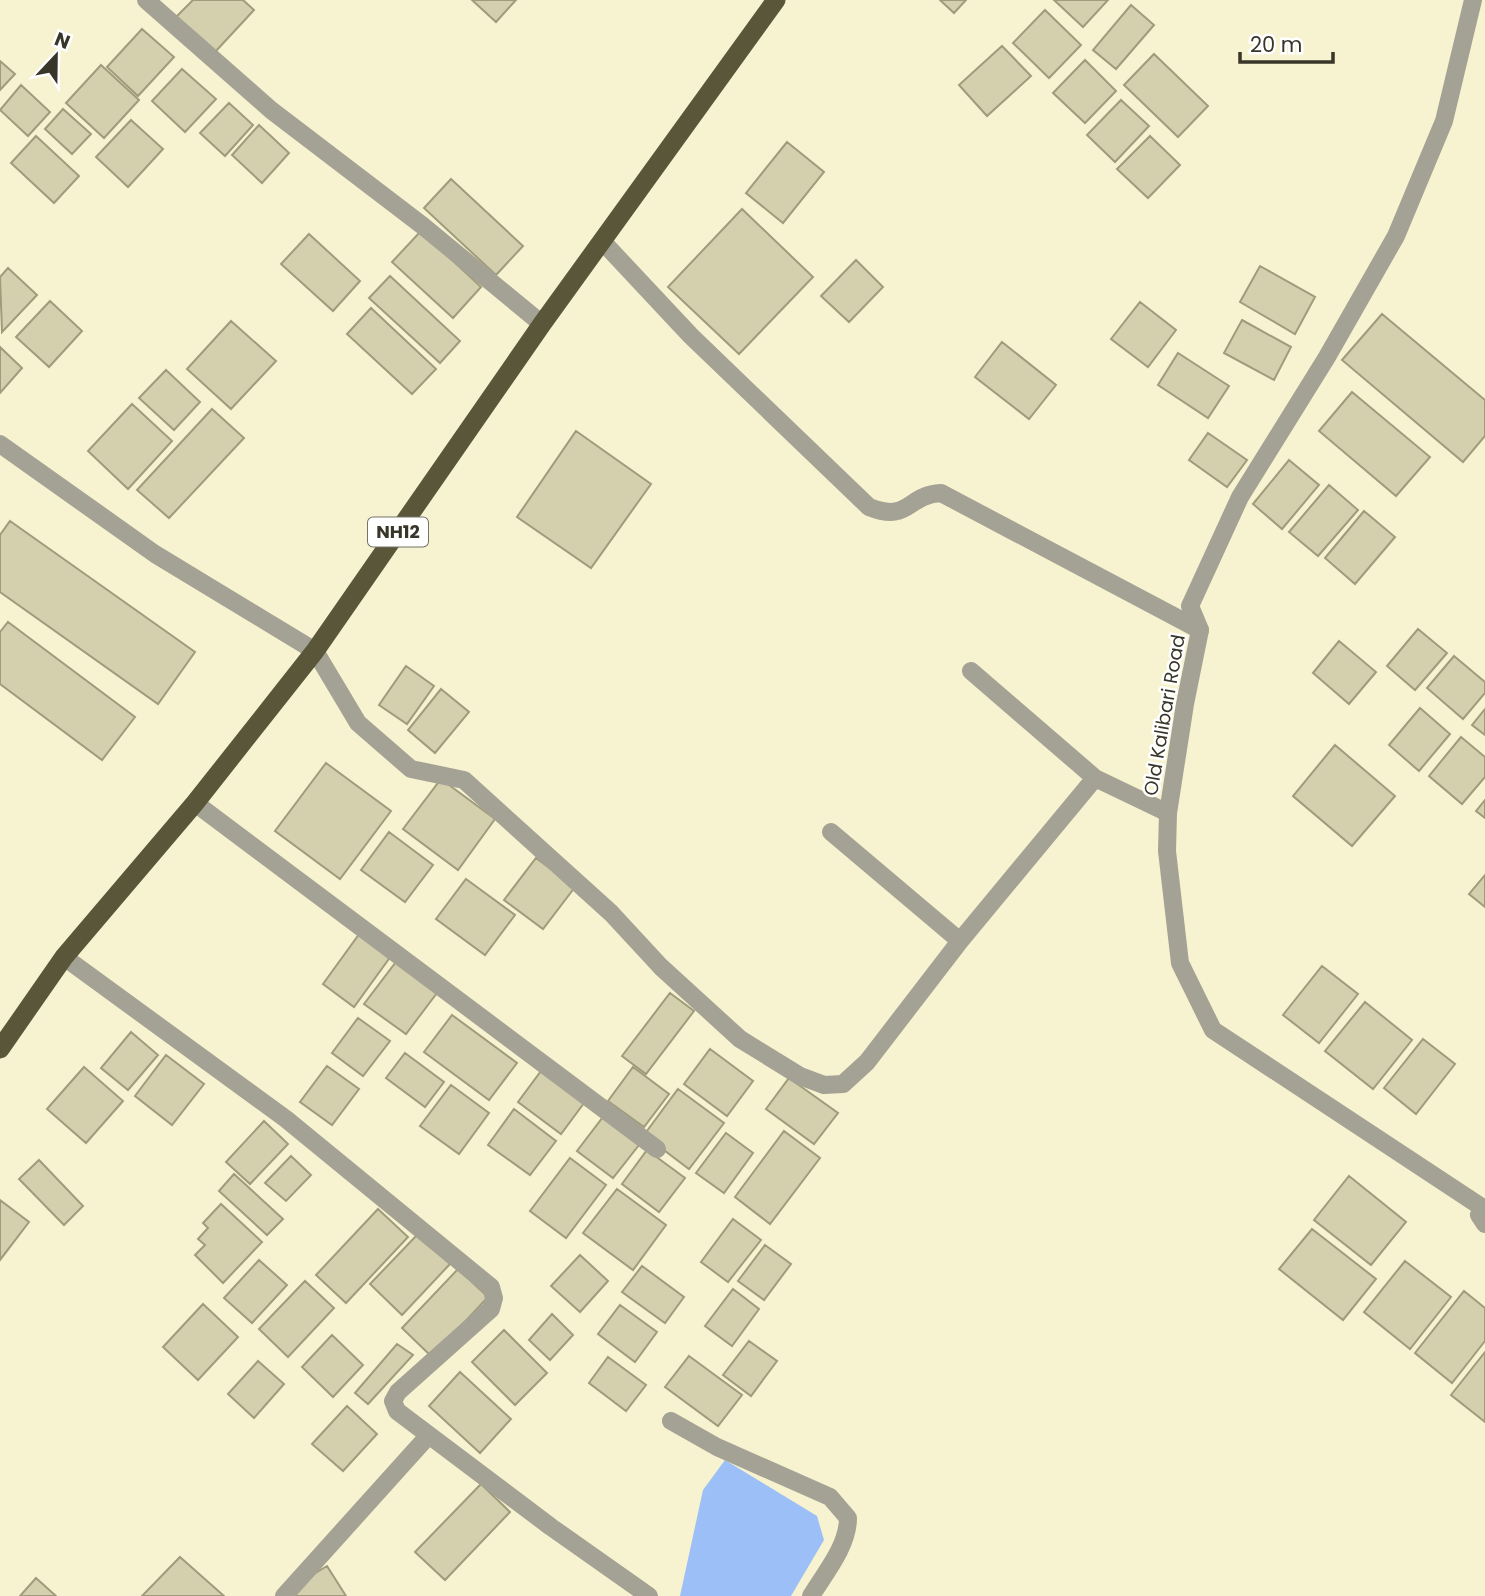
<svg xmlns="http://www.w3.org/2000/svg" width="1485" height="1596" font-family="Poppins,sans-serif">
<rect width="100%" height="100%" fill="#f7f2cf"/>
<path fill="#9bbff6" d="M 725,1460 L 817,1516 L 824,1540 L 791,1596 L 680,1596 L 703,1490 Z"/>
<path fill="#d4d0ae" stroke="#a09c7b" stroke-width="2" d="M 193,0 L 243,0 L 254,10 L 215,52 L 176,17 Z
M 472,0 L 516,0 L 496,22 Z
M 940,0 L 966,0 L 954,13 Z
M 1054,0 L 1108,0 L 1083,27 Z
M 1131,5 L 1154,25 L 1116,69 L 1093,50 Z
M 1045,10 L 1081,45 L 1049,78 L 1013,43 Z
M 142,29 L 174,57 L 138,96 L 107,67 Z
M 1002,46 L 1031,76 L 987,116 L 959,85 Z
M 1154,54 L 1208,106 L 1178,137 L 1124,85 Z
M 1085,60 L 1116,91 L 1085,123 L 1053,93 Z
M 0,61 L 15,74 L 0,90 Z
M 101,65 L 139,100 L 104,138 L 66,103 Z
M 182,69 L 216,99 L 185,132 L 152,101 Z
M 21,85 L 50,112 L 28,136 L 0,110 Z
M 1121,100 L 1149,126 L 1115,162 L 1087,135 Z
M 229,103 L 253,125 L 225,156 L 200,133 Z
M 63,109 L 91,134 L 72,154 L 45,129 Z
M 131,120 L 163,149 L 128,187 L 96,157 Z
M 259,125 L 289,153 L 262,183 L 232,155 Z
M 36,136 L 79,176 L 54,203 L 11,163 Z
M 1150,136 L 1180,165 L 1148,198 L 1117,169 Z
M 787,142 L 824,172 L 783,223 L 746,193 Z
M 451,179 L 523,246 L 496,275 L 424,208 Z
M 742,209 L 813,277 L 739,354 L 668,287 Z
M 421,231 L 481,287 L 453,318 L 392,262 Z
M 309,234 L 360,281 L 333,311 L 281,264 Z
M 856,260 L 883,287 L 849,322 L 821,296 Z
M 1260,266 L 1315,297 L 1295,334 L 1240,302 Z
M 8,268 L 37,295 L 2,332 L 0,277 Z
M 390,276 L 460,341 L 440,363 L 369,298 Z
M 50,301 L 82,331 L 49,367 L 16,337 Z
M 1140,302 L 1176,330 L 1148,367 L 1111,339 Z
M 371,308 L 436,369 L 412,394 L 347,334 Z
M 1382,314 L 1485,400 L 1485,436 L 1463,462 L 1342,360 Z
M 1242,320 L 1291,347 L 1274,380 L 1224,353 Z
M 231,321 L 276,361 L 231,409 L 187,369 Z
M 1002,342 L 1056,385 L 1029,419 L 975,377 Z
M 0,347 L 22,368 L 0,393 Z
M 1178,353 L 1229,386 L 1208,418 L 1158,385 Z
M 166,370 L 200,402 L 174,430 L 139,398 Z
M 1352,392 L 1430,457 L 1396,496 L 1319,431 Z
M 132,404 L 172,441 L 128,489 L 88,451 Z
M 212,409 L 244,438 L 169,518 L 137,490 Z
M 576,431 L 651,484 L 591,568 L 517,517 Z
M 1208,433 L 1247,460 L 1227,487 L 1189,460 Z
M 1289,460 L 1319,485 L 1282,529 L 1253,504 Z
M 1329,485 L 1358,510 L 1318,556 L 1289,532 Z
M 1364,511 L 1395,537 L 1355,584 L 1325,558 Z
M 10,521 L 195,652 L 158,704 L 0,592 L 0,535 Z
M 8,622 L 135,717 L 102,760 L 0,684 L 0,632 Z
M 1418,629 L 1447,653 L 1415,690 L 1387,666 Z
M 1339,641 L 1376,672 L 1349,704 L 1313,673 Z
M 1454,656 L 1485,682 L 1485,693 L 1463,719 L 1427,688 Z
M 406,666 L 434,686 L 407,724 L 379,705 Z
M 441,689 L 469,712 L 435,753 L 408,730 Z
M 1420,708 L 1450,734 L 1419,771 L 1389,745 Z
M 1485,709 L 1485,735 L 1472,725 Z
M 1461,737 L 1485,757 L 1485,777 L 1462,804 L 1429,776 Z
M 1335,745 L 1395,796 L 1352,846 L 1293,796 Z
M 326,763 L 391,811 L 340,879 L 275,831 Z
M 441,779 L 495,819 L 458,870 L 403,829 Z
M 1485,800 L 1485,818 L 1476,811 Z
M 389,832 L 433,865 L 405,902 L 361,870 Z
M 536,858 L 575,887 L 543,929 L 504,900 Z
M 1485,875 L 1485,907 L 1469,894 Z
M 466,879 L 515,915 L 485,955 L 436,919 Z
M 360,933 L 391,956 L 354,1007 L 323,984 Z
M 399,958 L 440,989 L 406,1034 L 364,1004 Z
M 1322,966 L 1358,994 L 1319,1043 L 1283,1015 Z
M 670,993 L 694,1011 L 646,1074 L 622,1056 Z
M 1365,1002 L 1412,1040 L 1373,1089 L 1325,1051 Z
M 452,1015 L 517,1063 L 489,1100 L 424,1052 Z
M 358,1018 L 390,1041 L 363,1076 L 332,1053 Z
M 131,1032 L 158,1055 L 128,1090 L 101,1068 Z
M 1423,1039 L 1455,1064 L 1416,1114 L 1384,1088 Z
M 710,1049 L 753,1081 L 727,1116 L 684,1084 Z
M 405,1053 L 444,1082 L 425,1107 L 386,1078 Z
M 166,1055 L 204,1084 L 172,1125 L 135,1096 Z
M 327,1066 L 359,1089 L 332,1125 L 300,1102 Z
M 84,1067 L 123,1101 L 86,1143 L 47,1109 Z
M 544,1067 L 587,1099 L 561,1134 L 518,1102 Z
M 633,1067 L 669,1094 L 644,1127 L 608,1101 Z
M 789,1078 L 838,1113 L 814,1144 L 766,1109 Z
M 451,1085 L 489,1113 L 459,1154 L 420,1126 Z
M 678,1089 L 724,1123 L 689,1169 L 644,1135 Z
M 514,1109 L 556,1141 L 530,1175 L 488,1145 Z
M 603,1117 L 639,1145 L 613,1178 L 577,1151 Z
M 264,1121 L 288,1144 L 250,1184 L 226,1162 Z
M 784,1131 L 820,1158 L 770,1224 L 735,1197 Z
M 726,1133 L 753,1153 L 724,1193 L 696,1173 Z
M 647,1150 L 685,1178 L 659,1212 L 622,1184 Z
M 291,1156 L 311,1175 L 286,1201 L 265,1183 Z
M 570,1158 L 606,1185 L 566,1238 L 530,1211 Z
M 39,1160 L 83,1206 L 64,1225 L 19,1179 Z
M 234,1174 L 283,1219 L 267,1235 L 219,1191 Z
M 1349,1176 L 1406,1222 L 1371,1265 L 1314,1220 Z
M 617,1189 L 666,1225 L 633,1270 L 583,1233 Z
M 0,1200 L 29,1222 L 0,1260 Z
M 221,1204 L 262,1242 L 223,1283 L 195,1255 L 205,1245 L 198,1239 L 208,1228 L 203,1223 Z
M 378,1209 L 408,1237 L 346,1303 L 316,1275 Z
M 733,1219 L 761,1240 L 728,1282 L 701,1262 Z
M 1312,1229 L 1376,1279 L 1343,1320 L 1279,1269 Z
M 418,1234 L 450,1264 L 402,1315 L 370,1284 Z
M 765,1245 L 791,1264 L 764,1300 L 738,1281 Z
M 580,1255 L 608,1281 L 580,1312 L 551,1286 Z
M 259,1260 L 287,1285 L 252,1323 L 224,1298 Z
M 1405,1261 L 1451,1297 L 1410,1349 L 1364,1312 Z
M 642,1266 L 684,1297 L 665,1323 L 622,1292 Z
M 458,1269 L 488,1297 L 432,1357 L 402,1328 Z
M 305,1281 L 334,1308 L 288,1357 L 259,1329 Z
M 733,1289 L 759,1309 L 732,1346 L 705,1326 Z
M 1464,1291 L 1485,1308 L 1485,1341 L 1452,1383 L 1415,1353 Z
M 203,1304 L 238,1337 L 198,1380 L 163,1347 Z
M 620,1305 L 657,1332 L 635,1362 L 598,1334 Z
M 552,1314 L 573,1335 L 550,1360 L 529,1340 Z
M 504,1330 L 547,1373 L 515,1405 L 472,1362 Z
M 332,1335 L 363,1365 L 333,1397 L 302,1367 Z
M 749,1341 L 777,1361 L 751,1396 L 723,1375 Z
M 397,1344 L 413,1355 L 368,1404 L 355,1393 Z
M 1485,1352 L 1485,1422 L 1451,1395 Z
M 689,1356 L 742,1395 L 718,1426 L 665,1387 Z
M 608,1357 L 646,1385 L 626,1411 L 589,1383 Z
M 258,1361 L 284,1384 L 254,1418 L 228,1394 Z
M 460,1372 L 511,1419 L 480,1453 L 429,1406 Z
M 347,1406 L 377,1434 L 343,1471 L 312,1444 Z
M 481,1484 L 510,1512 L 445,1580 L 415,1552 Z
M 180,1557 L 224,1596 L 142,1596 Z
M 327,1566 L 346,1596 L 296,1596 L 291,1588 Z
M 36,1578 L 56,1596 L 20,1596 Z"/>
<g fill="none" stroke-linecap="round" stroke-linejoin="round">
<path stroke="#a4a294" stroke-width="18" d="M 146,0 L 271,110 L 423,226 L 542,324
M 602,241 L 691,336 L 869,507 C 910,523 906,495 941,493 L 1200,630
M 0,444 L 155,554 L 315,651 L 358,723 L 411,769 L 464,780 L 611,913 L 661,967 L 740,1039 L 800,1076 L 824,1085 L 843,1084 L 867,1062 L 960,941 L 1095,778
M 971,671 L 1095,778 L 1168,813
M 195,803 L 657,1149
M 831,832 L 960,941
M 64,957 L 286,1119 L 491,1287 L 494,1298 L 491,1309 L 398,1392 L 393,1401 L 397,1411 L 551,1527 L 649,1596
M 671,1421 L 717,1447 L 830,1497 L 848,1518 C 848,1546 825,1573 811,1596
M 284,1596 L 429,1435"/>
<path stroke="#a4a294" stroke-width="18" d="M 1473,0 L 1444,121 L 1396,236 L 1327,357 L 1240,497 L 1190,606 L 1200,630 L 1185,704 L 1168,813 L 1167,851 L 1180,963 L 1213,1030 L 1483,1208 L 1479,1215 L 1485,1224"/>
<path stroke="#5a563a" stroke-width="19" d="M 0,1049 L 64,957 L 195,803 L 315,651 L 542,324 L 776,0"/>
</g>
<g text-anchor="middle" stroke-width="5" stroke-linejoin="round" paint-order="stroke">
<rect fill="#fff" stroke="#747269" stroke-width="2" x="368" y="517.5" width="60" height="29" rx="5"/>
<g font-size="18" font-weight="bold" fill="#383629">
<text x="398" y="538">NH12</text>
</g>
<g font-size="19" fill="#383629" stroke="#fff">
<text transform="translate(1164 715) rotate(-80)" y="7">Old Kalibari Road</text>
</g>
</g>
<g transform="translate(56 56) rotate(22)" stroke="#ffffff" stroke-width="5" paint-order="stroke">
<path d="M0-5L12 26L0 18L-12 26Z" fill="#383629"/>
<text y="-10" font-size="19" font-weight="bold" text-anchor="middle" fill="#383629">N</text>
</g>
<path d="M1240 52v10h93v-10" fill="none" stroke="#383629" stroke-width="3.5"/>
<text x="1250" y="52" font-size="21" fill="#383629" stroke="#ffffff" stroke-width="5" paint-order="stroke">20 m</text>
</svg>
